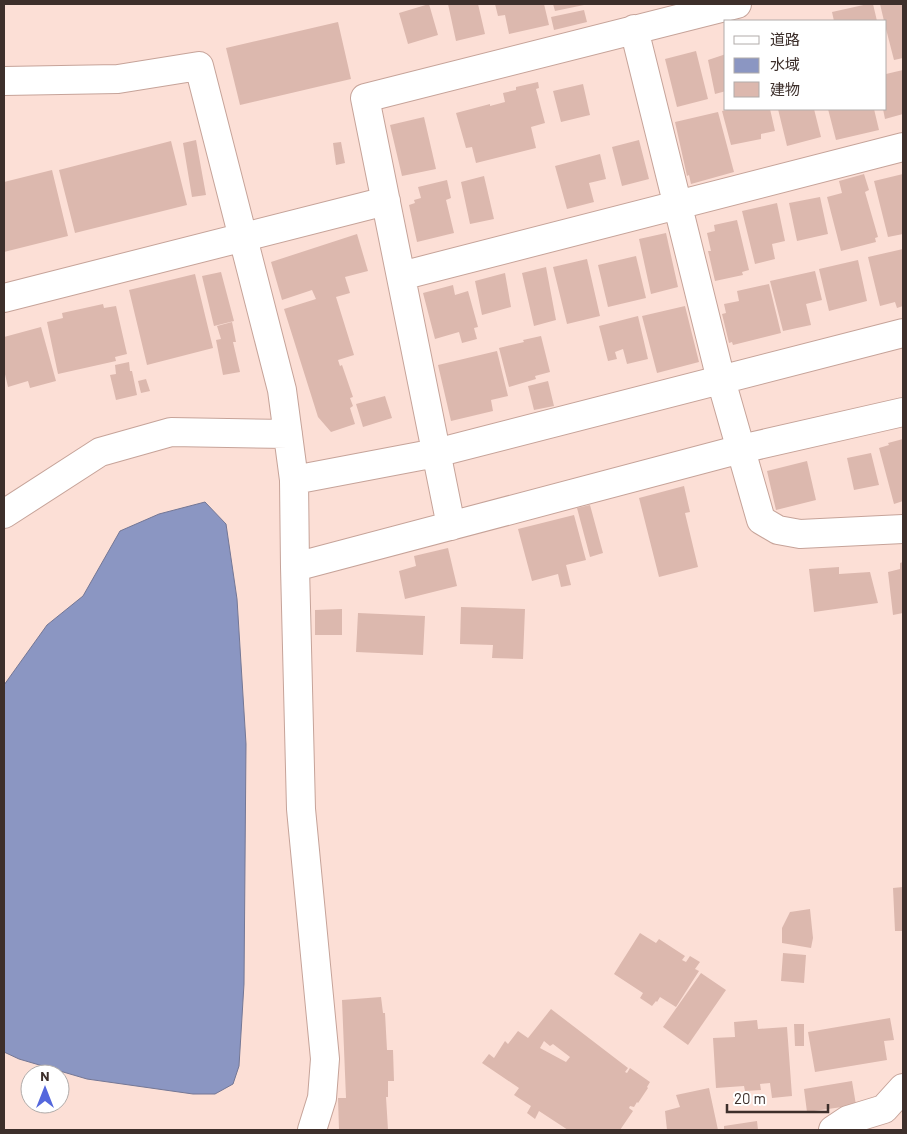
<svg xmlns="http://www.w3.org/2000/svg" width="907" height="1134" font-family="Barlow,'Noto Sans JP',sans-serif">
<rect width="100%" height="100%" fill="#fcdfd6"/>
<path fill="#8b96c2" stroke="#747795" d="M 205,502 L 226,524 L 237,599 L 246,744 L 244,984 L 239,1066 L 233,1084 L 215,1094 L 193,1094 L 87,1079 L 19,1059 L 4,1052 L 4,685 L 47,625 L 83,596 L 120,531 L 159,514 Z"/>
<path fill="#dcb8ae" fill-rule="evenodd" d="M 429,4 L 438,35 L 408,44 L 399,13 Z
M 448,4 L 478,4 L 485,34 L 456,41 Z
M 495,4 L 544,4 L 549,25 L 509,34 L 505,15 L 498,16 Z
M 553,4 L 584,4 L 584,5 L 555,11 Z
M 868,4 L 873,4 L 877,21 L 834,21 L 832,12 Z
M 880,4 L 903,4 L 903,58 L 894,60 L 886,29 L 886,21 L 884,21 Z
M 584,10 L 587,22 L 554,30 L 551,17 Z
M 338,22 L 351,79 L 240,105 L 226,48 Z
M 696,51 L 708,99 L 677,107 L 665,59 Z
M 726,54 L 726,91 L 715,94 L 708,60 Z
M 903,70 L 903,114 L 885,119 L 883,109 L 886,109 L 886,74 Z
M 538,82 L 539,88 L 536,89 L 545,123 L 531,127 L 536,148 L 476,163 L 472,147 L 466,148 L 456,113 L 490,104 L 490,106 L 505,102 L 503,93 L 516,90 L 516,87 Z
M 583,84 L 590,115 L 561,122 L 553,91 Z
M 732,109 L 770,109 L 775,131 L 761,134 L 761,139 L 731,145 L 722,111 Z
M 778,109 L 814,109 L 821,137 L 787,146 Z
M 828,109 L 874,109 L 879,130 L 836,140 Z
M 718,112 L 734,172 L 691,184 L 689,175 L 687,176 L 675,122 Z
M 424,117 L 436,169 L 402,176 L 390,125 Z
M 196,140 L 206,195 L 192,197 L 183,143 Z
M 639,140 L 649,179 L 622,186 L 612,147 Z
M 171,141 L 187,205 L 75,233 L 59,170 Z
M 341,142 L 345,163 L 336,165 L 333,143 Z
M 600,154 L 606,179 L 589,183 L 594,202 L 567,209 L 555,166 Z
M 52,170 L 68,236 L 4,252 L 4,182 Z
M 864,174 L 869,190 L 865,192 L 878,237 L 875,238 L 876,242 L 841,251 L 827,197 L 842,193 L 839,181 Z
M 903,174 L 903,234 L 888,237 L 874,181 Z
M 484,176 L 494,219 L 470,224 L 461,182 Z
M 447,180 L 451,198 L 446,200 L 454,233 L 417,242 L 409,205 L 415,203 L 414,200 L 421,198 L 418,187 Z
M 820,197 L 828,234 L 797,241 L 789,203 Z
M 777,203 L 785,241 L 772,244 L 775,259 L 755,264 L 742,211 Z
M 737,220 L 749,270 L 742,272 L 743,275 L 715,281 L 708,251 L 711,251 L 707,233 L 715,231 L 714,225 Z
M 666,233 L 678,287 L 651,294 L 639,239 Z
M 357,234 L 368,271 L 345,277 L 350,293 L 336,297 L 354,355 L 338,360 L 340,366 L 342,365 L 353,397 L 350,398 L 353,406 L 350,408 L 355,424 L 331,432 L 318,417 L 284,309 L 316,299 L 312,290 L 282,300 L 271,262 Z
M 903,249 L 903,306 L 897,308 L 895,302 L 880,306 L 868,257 Z
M 636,256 L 646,298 L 608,307 L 598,265 Z
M 587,259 L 600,316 L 567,324 L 553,267 Z
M 858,260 L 867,301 L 829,311 L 819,269 Z
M 546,267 L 556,320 L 534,326 L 522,273 Z
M 815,271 L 822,300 L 806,304 L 811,325 L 783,331 L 770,281 Z
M 221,272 L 234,321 L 214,326 L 202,276 Z
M 505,273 L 511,307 L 482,315 L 475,281 Z
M 195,274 L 213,348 L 147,365 L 129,290 Z
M 769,284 L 781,333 L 733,345 L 732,342 L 729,343 L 722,314 L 726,313 L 724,304 L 739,301 L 737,291 Z
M 453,285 L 455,295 L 468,291 L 478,327 L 474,328 L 477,339 L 462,343 L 459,332 L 435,339 L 423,293 Z
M 103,304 L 104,308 L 116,306 L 127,354 L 115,357 L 116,361 L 58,374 L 47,322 L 63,318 L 62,313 Z
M 685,306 L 699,362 L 657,373 L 642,316 Z
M 638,316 L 648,359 L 627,364 L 623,349 L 615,352 L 617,359 L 608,361 L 599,326 Z
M 232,322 L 236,342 L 233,342 L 240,372 L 223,375 L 216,340 L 221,339 L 217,326 Z
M 41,327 L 56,381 L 30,388 L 28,381 L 8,387 L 4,370 L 4,337 Z
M 541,336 L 550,372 L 535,376 L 536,379 L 509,387 L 499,348 L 524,342 L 523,340 Z
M 497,351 L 508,396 L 491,400 L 493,411 L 451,421 L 438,365 Z
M 129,362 L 130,371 L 132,371 L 137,395 L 116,400 L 110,375 L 116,374 L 115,365 Z
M 146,379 L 150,391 L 141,393 L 138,381 Z
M 548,381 L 554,406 L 534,410 L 528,386 Z
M 385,396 L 392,418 L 363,427 L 356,404 Z
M 903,439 L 903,501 L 894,504 L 879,448 L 889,445 L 888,443 Z
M 871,453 L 879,485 L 854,490 L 847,458 Z
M 807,461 L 816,500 L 776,510 L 767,471 Z
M 684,486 L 690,512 L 685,513 L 698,567 L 659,577 L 639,498 Z
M 590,505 L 603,553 L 590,557 L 577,508 Z
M 574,515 L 586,560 L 566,565 L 571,585 L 561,587 L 558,574 L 532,581 L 518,529 Z
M 448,548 L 457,586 L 405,599 L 399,571 L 416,566 L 414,556 Z
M 903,562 L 903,613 L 893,615 L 888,572 L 900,569 L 900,563 Z
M 839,567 L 839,574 L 870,572 L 878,603 L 814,612 L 809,569 Z
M 461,607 L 525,609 L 523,659 L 492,658 L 493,645 L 460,644 Z
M 342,609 L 342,635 L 315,635 L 315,610 Z
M 358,613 L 425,616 L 423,655 L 356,652 Z
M 903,887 L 903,931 L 895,931 L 893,888 Z
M 810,909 L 813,938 L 811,948 L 782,943 L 782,928 L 790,912 Z
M 640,933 L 656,943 L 659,939 L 685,956 L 682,960 L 686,962 L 690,956 L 700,962 L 695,969 L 699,971 L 676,1007 L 660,997 L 657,1002 L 656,1001 L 652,1006 L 640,998 L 643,993 L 614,974 Z
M 783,953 L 806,955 L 804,983 L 781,981 Z
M 701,973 L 726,990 L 688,1045 L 663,1027 Z
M 381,997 L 383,1013 L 385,1013 L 387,1050 L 393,1050 L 394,1081 L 388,1081 L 388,1097 L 386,1097 L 388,1130 L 339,1130 L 338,1098 L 346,1098 L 342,1000 Z
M 551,1009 L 628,1068 L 625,1072 L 627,1073 L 630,1068 L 650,1082 L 647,1087 L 648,1088 L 638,1103 L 637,1102 L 634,1107 L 630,1106 L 629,1108 L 633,1111 L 620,1130 L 568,1130 L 539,1111 L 535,1119 L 527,1113 L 531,1106 L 514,1095 L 519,1088 L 482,1063 L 489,1054 L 494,1058 L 505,1041 L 508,1044 L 518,1031 L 528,1038 ZM 544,1041 L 550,1046 L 553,1044 L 570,1057 L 566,1062 L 540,1048 Z
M 890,1018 L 894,1040 L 884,1041 L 887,1060 L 815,1072 L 808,1032 Z
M 757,1020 L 758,1029 L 787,1027 L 792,1096 L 772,1098 L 770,1083 L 760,1084 L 761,1090 L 745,1091 L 744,1086 L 716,1088 L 713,1038 L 735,1037 L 734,1022 Z
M 794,1024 L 804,1024 L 804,1046 L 795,1046 Z
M 852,1081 L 856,1105 L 807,1112 L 804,1089 Z
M 709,1088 L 718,1130 L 667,1130 L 665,1111 L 680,1107 L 676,1095 Z
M 757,1121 L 758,1130 L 724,1130 L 724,1126 Z"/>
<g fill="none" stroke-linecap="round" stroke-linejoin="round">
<g stroke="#c6a399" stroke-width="30">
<path id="street" d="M 634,29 L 721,380 L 761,520 L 778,530 L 800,534 L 903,529
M 4,81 L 118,79 L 199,66 L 282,390 L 294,480 L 295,567 L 301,809 L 325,1059 L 322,1098 L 312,1130
M 401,276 L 903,147
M 4,298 L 386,201
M 294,480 L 436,453 L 903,333
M 4,514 L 100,452 L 171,432 L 288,434
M 451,526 L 365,98 L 737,4
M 295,567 L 741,449 L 903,412
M 833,1130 L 848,1120 L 884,1109 L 903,1088"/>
</g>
<use href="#street" stroke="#fff" stroke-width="28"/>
</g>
<rect width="907" height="1134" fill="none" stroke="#3d2f2b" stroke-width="10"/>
<rect x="724" y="20" width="162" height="90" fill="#ffffff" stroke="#b1acaa"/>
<rect x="734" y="36" width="25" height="8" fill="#ffffff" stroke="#b1acaa"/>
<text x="770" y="45" font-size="15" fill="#3d2f2b">道路</text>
<rect x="734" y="58" width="25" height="15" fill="#8b96c2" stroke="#b1acaa"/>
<text x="770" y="70" font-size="15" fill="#3d2f2b">水域</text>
<rect x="734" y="82" width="25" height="15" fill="#dcb8ae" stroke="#b1acaa"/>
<text x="770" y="95" font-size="15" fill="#3d2f2b">建物</text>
<g transform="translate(45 1089)"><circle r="24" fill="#ffffff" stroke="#b1acaa"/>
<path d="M0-4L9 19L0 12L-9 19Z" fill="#5467dd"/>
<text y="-8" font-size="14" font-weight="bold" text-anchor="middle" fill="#3d2f2b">N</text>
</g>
<path d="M727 1104v8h101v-8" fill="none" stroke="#3d2f2b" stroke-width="2.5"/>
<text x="734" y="1104" font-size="15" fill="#3d2f2b" stroke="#ffffff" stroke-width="4" paint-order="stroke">20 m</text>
</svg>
